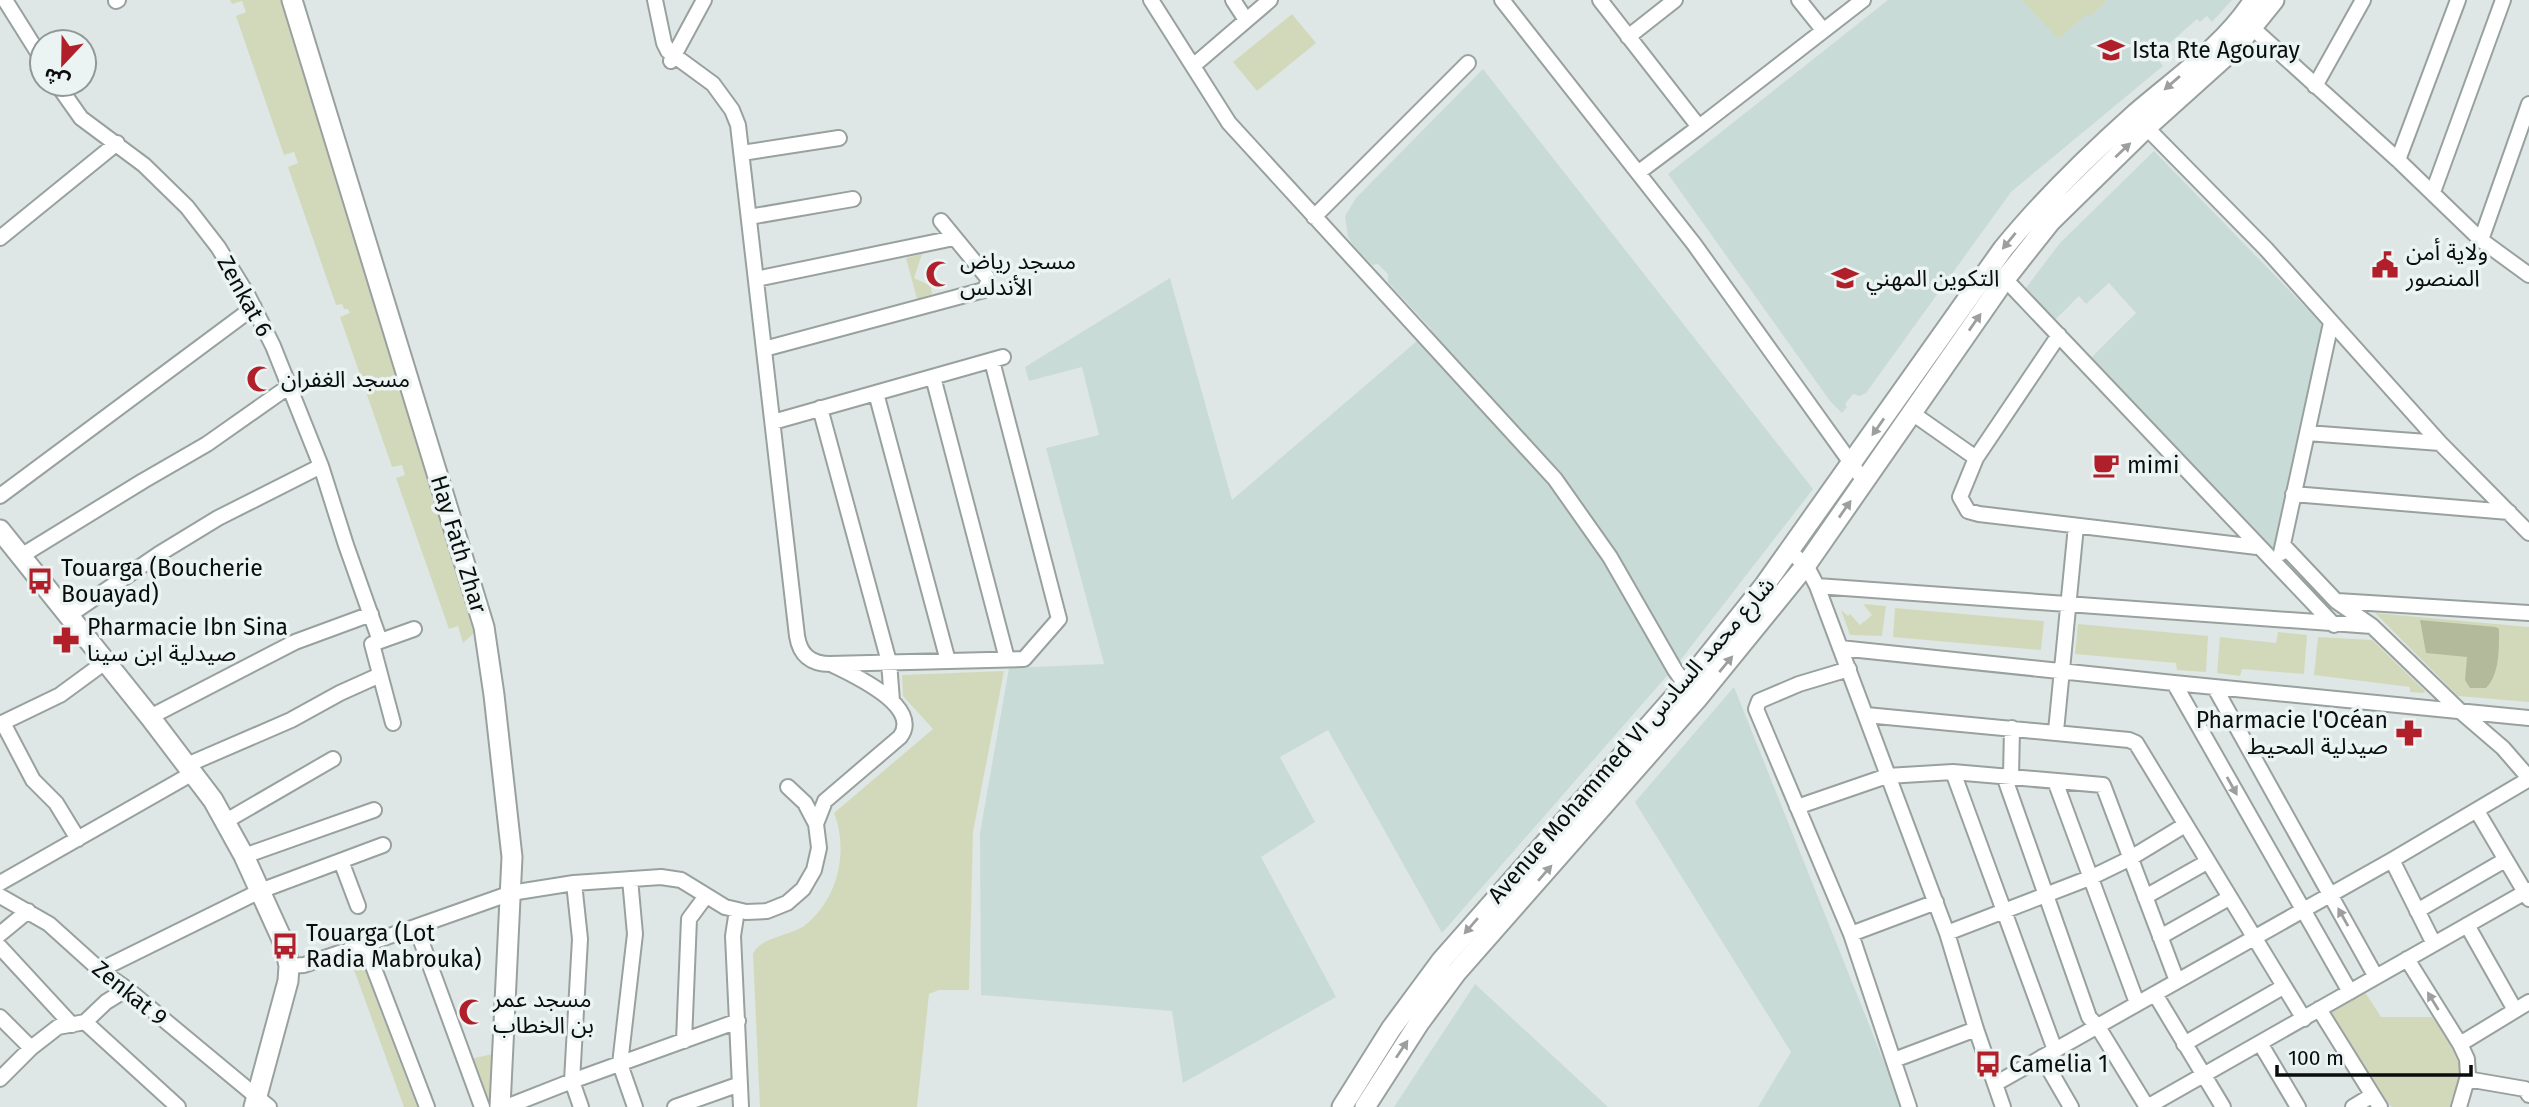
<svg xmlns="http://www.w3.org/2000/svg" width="2529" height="1107" font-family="'Fira Sans','Noto Sans Arabic',sans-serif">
<rect width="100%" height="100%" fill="#dee7e5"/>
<path fill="#c9dbd7" d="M 1888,0 L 2232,0 L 2212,22 L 2207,16 L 2200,22 L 2197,19 L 2155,56 L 2163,66 L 2011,192 L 1866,393 L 1860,396 L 1853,394 L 1845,404 L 1847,407 L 1842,413 L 1830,401 L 1668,174 Z
M 1483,69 L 1813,489 L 1679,662 L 1442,933 L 1328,730 L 1280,757 L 1315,822 L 1261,857 L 1336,997 L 1183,1083 L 1172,1011 L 981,995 L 980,833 L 1009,668 L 1104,664 L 1046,448 L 1099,435 L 1082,367 L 1029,381 L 1025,367 L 1170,278 L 1232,500 L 1431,329 L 1388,282 L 1388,274 L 1378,264 L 1372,265 L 1354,246 L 1348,237 L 1345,216 L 1356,198 Z
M 2154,151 L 2323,325 L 2273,550 L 2090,359 L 2136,313 L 2109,283 L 2086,304 L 2079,296 L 2054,321 L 2025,289 L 2060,243 Z
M 1734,687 L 1902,1107 L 1758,1107 L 1791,1052 L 1635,802 Z
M 1475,984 L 1608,1107 L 1394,1107 Z"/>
<path fill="#d2d9bb" d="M 230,0 L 282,0 L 474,633 L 463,643 L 458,626 L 449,629 L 396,478 L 405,475 L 402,465 L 392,467 L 340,317 L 350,313 L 348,309 L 344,309 L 342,304 L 336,305 L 288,167 L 298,163 L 294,152 L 284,155 L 236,16 L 246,12 L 242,1 L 232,4 Z
M 2021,0 L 2107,0 L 2090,17 L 2086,14 L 2059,39 Z
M 1292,14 L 1316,43 L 1257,91 L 1233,62 Z
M 922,254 L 914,278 L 931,286 L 932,294 L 917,299 L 906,258 Z
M 1863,604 L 1886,606 L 1882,636 L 1850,635 L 1841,610 L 1848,616 L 1850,614 L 1860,625 L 1872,615 Z
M 1895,608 L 2044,621 L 2041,650 L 1893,637 Z
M 2375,613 L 2529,627 L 2529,702 L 2458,696 Z
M 2078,624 L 2208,636 L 2206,672 L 2177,670 L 2176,663 L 2075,654 Z
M 2278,632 L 2307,635 L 2304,674 L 2242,669 L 2240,676 L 2217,673 L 2220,637 L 2276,643 Z
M 2318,637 L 2372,640 L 2425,691 L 2424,693 L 2410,692 L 2410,687 L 2314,675 Z
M 1004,671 L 973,832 L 969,990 L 939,990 L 929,994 L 917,1107 L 760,1107 L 753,954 C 760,937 790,936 804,926 C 838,900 849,851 834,813 L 933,729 L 903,696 L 902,675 Z
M 360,965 L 365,969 L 417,1107 L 404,1107 L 353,967 Z
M 2365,992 L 2381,1017 L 2432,1017 C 2444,1034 2462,1053 2460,1075 C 2458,1087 2451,1096 2450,1107 L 2392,1107 L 2378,1094 L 2331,1013 Z
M 492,1054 L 491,1105 L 488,1106 L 471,1059 Z"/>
<path fill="#b3ba9c" d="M 2420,620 L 2496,627 L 2499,629 C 2499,648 2500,674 2486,688 L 2470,688 L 2465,680 L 2467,657 L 2426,653 Z"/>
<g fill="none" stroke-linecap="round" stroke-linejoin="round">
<g stroke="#99a19f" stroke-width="18">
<path id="street" d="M 5,0 L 42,59
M 655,0 L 664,43 L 668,51 L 713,84 L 732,110 L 738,125 L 797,636 C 800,655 811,664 830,664 L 1024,659 L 1059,619 L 992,361
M 1151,0 L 1229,123 L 1555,479 L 1610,557 L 1675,670 L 1689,690
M 1233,0 L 1246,20
M 1502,0 L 1694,244 L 1864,481
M 1600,0 L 1699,127 L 1863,0
M 1799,0 L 1823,30
M 116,1 L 118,0
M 2247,23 L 2398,160 L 2481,240 L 2529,275
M 1628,37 L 1675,0
M 671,61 L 704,0
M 1193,66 L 1270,0
M 57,84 L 81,118 L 144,165 L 187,207 L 218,247 L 247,294 L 273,346 L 321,466 L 346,545 L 380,641
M 2315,86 L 2363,0
M 2140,121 L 2266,249 L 2440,443 L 2529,533
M 742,153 L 839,138
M 2398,160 L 2458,0
M 1639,172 L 1699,127
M 2433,192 L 2503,0
M 749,217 L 853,199
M 1314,217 L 1468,63
M 0,238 L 117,143
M 2481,240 L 2529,104
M 756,279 L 954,238
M 2005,279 L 2334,625
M 2059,335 L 1976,458 L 1960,497 L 1968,511 L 1979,514 L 2257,547
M 764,349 L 984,290 L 988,283 L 987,277 L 941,221
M 933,377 L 1007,659
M 876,393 L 948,661
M 820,408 L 889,662 L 892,701
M 1912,413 L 1976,458
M 773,422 L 1003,357
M 2307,433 L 2440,443
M 2293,494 L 2509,512
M 0,496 L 254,307
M 2283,545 L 2336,601 L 2372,626 L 2460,711 L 2503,748 L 2529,778
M 1790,552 L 1806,565 L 1817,586 L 1947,933 L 1976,1029 L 2003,1107
M 2281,553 L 2331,323
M 21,556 L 143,481 L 207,444 L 288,387
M 1817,586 L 2372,626
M 2337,601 L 2529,613
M 68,616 L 159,554 L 218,518 L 321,466
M 1840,648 L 2174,683 L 2529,718
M 1849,669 L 1799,684 L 1759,701 L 1756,709 L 1851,934 L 1909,1107
M 2174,683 L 2350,992
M 2215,688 L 2376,977
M 1866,715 L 2129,740 L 2136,743 L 2304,1019
M 150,717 L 295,642 L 371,614
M 3,723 L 33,780 L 56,803 L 78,839
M 393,723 L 372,644 L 414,629
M 0,724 L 60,695 L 105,662
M 2056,731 L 2076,526
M 187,765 L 291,720 L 340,693 L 380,675
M 1953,772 L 2055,1050
M 2004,776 L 2089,1017 L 2098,1027 L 2147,1107
M 2011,776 L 2012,728
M 2055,781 L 2137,1003
M 788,787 L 805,803 L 816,824
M 1797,807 L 1887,776 L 1953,772 L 2103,785 L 2177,981
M 2477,811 L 2529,899
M 226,821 L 333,759
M 244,856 L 374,810
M 2392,860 L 2434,944
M 341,861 L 358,906
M 630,879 L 635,934 L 620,1064 L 635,1107
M 0,883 L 193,773
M 574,883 L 580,939 L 572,1081 L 581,1107
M 0,896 L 49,924 L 100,970 L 127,989 L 269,1107
M 2145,897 L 2207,862
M 737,910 L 733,936 L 741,1107
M 2417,911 L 2505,860
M 2467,925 L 2515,1010
M 416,927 L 482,1107
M 1947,933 L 2092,877 L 2129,859 L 2185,825
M 0,934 L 28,911
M 1851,934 L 1936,902
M 2160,937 L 2229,898
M 365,945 L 427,1107
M 0,947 L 72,1025
M 347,951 L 511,893 L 574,883 L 661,877 L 681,880 L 725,907 L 746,912 L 767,911 L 787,903 L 803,889 L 814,870 L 819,848 L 816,824 L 825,801 L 900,737 C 923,707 854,675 833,665
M 2407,959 L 2460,1044 L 2467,1059 L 2468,1076 L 2459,1107
M 289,966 L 304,965 L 342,952
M 100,970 L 260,891 L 383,845
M 2155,994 L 2223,1107
M 2319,1009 L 2380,1107
M 0,1017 L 31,1048
M 85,1022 L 178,1107
M 684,1041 L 689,919 L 706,896
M 2260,1043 L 2298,1107
M 2184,1044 L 2283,987
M 2460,1044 L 2529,1002
M 2042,1057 L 2071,1107
M 1894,1060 L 1976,1029
M 0,1079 L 31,1048 L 58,1027 L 85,1022 L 106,1002 L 127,989
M 2467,1079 L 2525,1089 L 2529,1095
M 1995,1084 L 2392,860 L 2529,779
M 506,1107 L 572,1081 L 738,1021
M 675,1107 L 740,1084
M 2147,1107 L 2529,890
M 2353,1107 L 2371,1096"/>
</g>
<g stroke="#99a19f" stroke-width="23">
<path id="secondary" d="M 292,0 L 484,627 L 494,695 L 512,857 L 500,1107
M 0,530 L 150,717 L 213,800 L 244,856 L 285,946 L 289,966 L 288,981 L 254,1107
M 1342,1107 L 1391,1029 L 1442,960 L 1685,685 L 1764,586 L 2003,249 C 2043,200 2087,157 2134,115 C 2174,80 2225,46 2254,0
M 1365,1107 L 1419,1023 L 1456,973 L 1697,699 L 1806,565 L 2005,279 L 2050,222 L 2147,127 L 2236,47 L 2274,0"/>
</g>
<use href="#street" stroke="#fff" stroke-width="14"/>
<use href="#secondary" stroke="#fff" stroke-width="19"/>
</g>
<defs><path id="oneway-solid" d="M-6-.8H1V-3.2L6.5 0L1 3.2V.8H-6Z" transform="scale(1.75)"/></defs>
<g fill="#9d9e9e">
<use href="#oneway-solid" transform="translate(2172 83) rotate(139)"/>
<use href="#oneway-solid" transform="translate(2123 150) rotate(-43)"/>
<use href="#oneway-solid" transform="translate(2009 241) rotate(129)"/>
<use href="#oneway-solid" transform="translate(1975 322) rotate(-55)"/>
<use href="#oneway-solid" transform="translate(1878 427) rotate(125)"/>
<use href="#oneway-solid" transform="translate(1845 509) rotate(-55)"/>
<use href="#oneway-solid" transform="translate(1726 664) rotate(-50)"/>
<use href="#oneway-solid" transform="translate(2232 786) rotate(61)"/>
<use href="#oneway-solid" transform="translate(1545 873) rotate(-49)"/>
<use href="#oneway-solid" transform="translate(2343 917) rotate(-119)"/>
<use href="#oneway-solid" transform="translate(1471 926) rotate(131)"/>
<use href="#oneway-solid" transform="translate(2433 1001) rotate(-122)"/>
<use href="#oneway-solid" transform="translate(1402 1049) rotate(-56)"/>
</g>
<defs>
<g id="university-bare" transform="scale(2.1)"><path d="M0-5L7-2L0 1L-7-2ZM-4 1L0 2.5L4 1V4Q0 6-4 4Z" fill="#b11f2b" stroke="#ebf4f2" stroke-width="2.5" paint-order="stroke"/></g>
<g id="civic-bare" transform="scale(2.1)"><path d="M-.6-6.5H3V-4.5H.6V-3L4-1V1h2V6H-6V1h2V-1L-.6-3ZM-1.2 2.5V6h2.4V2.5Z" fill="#b11f2b" stroke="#ebf4f2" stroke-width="2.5" paint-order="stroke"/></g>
<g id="mosque-bare" transform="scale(2.1)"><path d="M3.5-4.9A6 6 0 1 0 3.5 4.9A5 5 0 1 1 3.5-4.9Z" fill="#b11f2b" stroke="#ebf4f2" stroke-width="2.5" paint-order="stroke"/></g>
<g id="school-bare" transform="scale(2.1)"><path d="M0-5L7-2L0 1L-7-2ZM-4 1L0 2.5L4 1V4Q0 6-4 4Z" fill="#b11f2b" stroke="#ebf4f2" stroke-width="2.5" paint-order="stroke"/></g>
<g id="cafe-bare" transform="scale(2.1)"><path d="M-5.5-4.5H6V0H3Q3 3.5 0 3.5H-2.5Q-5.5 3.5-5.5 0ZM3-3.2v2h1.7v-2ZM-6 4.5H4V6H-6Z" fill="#b11f2b" stroke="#ebf4f2" stroke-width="2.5" paint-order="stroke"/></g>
<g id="bus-bare" transform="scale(2.1)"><path d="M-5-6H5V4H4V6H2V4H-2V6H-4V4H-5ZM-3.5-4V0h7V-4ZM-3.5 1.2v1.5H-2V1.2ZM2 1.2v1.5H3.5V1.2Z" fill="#b11f2b" stroke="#ebf4f2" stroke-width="2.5" paint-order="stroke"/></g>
<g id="pharmacy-bare" transform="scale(2.1)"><path d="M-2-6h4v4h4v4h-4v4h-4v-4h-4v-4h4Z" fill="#b11f2b" stroke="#ebf4f2" stroke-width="2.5" paint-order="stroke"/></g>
</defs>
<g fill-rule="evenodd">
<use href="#university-bare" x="2111" y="50"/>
<use href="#civic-bare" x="2385" y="265"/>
<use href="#mosque-bare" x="939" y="274"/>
<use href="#school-bare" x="1845" y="278"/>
<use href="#mosque-bare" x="260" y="379"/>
<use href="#cafe-bare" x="2106" y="465"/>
<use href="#bus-bare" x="40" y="581"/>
<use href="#pharmacy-bare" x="66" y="640"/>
<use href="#pharmacy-bare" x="2409" y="733"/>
<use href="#bus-bare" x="285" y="946"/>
<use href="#mosque-bare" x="472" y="1012"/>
<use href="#bus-bare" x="1988" y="1064"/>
</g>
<g text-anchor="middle" stroke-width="7" stroke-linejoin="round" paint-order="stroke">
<g font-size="23" fill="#0a0d0d" stroke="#ebf4f2" text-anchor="start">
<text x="2132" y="58">Ista Rte Agouray</text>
<text x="2406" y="260">ولاية أمن<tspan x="2406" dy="26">المنصور</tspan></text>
<text x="960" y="269">مسجد رياض<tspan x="960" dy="26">الأندلس</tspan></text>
<text x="1866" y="286">التكوين المهني</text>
<text x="281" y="387">مسجد الغفران</text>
<text x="2127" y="473">mimi</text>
<text x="61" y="576">Touarga (Boucherie<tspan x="61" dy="26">Bouayad)</tspan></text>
<text x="87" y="635">Pharmacie Ibn Sina<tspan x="87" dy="26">صيدلية ابن سينا</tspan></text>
<text x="2388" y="728" text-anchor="end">Pharmacie l'Océan<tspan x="2388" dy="26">صيدلية المحيط</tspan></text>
<text x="306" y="941">Touarga (Lot<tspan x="306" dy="26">Radia Mabrouka)</tspan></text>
<text x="493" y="1007">مسجد عمر<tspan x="493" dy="26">بن الخطاب</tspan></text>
<text x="2009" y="1072">Camelia 1</text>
</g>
<g font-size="23" fill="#0a0d0d" stroke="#ebf4f2">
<text transform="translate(245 296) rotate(61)" y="8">Zenkat 6</text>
<text transform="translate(459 544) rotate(73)" y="8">Hay Fath Zhar</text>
<text transform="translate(1631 740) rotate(-49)" y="8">Avenue Mohammed VI شارع محمد السادس</text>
<text transform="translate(130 993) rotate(39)" y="8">Zenkat 9</text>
</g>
</g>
<g transform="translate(63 63) rotate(202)"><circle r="33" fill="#ebf4f2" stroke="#919896" stroke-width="2"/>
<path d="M0-5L12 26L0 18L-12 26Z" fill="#b11f2b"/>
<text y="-10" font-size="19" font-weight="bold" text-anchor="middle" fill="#0a0d0d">ش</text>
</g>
<path d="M2277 1065v10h194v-10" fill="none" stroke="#0a0d0d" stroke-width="3.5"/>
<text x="2288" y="1065" font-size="21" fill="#0a0d0d" stroke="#ebf4f2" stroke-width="5" paint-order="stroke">100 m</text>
</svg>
